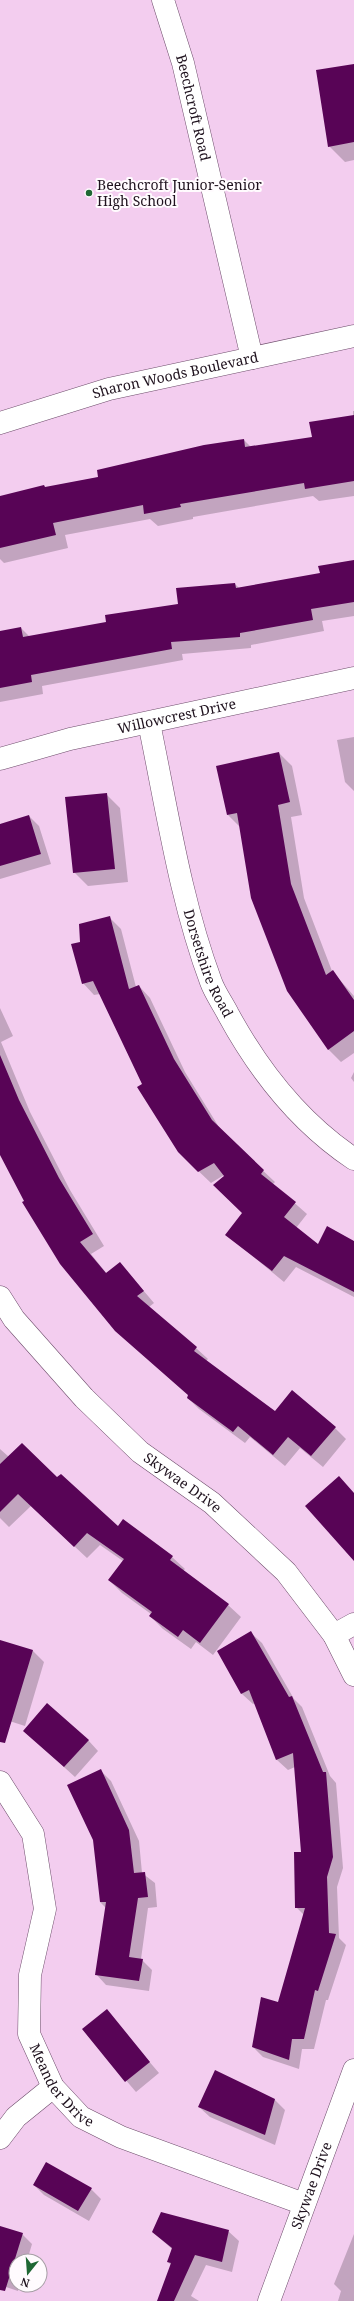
<svg xmlns="http://www.w3.org/2000/svg" width="354" height="2301" font-family="'Noto Serif',serif">
<rect width="100%" height="100%" fill="#f3cdef"/>
<path fill="#0003" d="M 354,65 L 354,160 L 345,162 L 329,146 Z
M 353,411 L 354,411 L 354,496 L 319,501 L 313,496 L 193,517 L 193,519 L 158,526 L 150,519 L 65,535 L 68,548 L 4,563 L 0,559 L 0,497 L 100,477 L 136,463 L 135,461 L 244,440 L 251,447 L 313,438 L 353,416 Z
M 354,561 L 354,616 L 322,621 L 324,631 L 251,645 L 251,648 L 182,654 L 183,660 L 42,686 L 43,694 L 0,702 L 0,632 L 21,628 L 30,637 L 107,623 L 179,604 L 235,584 L 239,588 L 321,574 Z
M 354,737 L 354,791 L 345,782 L 337,740 Z
M 279,753 L 292,766 L 302,815 L 291,817 L 304,898 L 332,971 L 354,996 L 354,1053 L 341,1062 L 328,1049 L 241,828 L 228,815 Z
M 106,794 L 120,808 L 128,882 L 88,886 L 74,872 Z
M 29,816 L 39,826 L 51,864 L 0,879 L 0,825 Z
M 109,917 L 121,929 L 136,987 L 139,986 L 150,998 L 185,1072 L 222,1132 L 275,1182 L 273,1184 L 307,1214 L 296,1228 L 318,1246 L 354,1242 L 354,1297 L 296,1267 L 284,1282 L 227,1235 L 243,1213 L 224,1175 L 211,1183 L 191,1164 L 143,1085 L 100,994 L 94,995 L 83,983 Z
M 0,1008 L 13,1036 L 1,1042 L 30,1112 L 70,1190 L 104,1246 L 91,1254 L 107,1274 L 120,1263 L 154,1303 L 149,1307 L 196,1348 L 208,1359 L 206,1361 L 275,1412 L 335,1428 L 346,1439 L 323,1467 L 300,1448 L 285,1466 L 250,1437 L 245,1443 L 199,1409 L 188,1398 L 189,1396 L 116,1331 L 25,1201 L 0,1153 Z
M 354,1072 L 354,1082 L 351,1078 Z
M 0,1449 L 9,1457 L 57,1479 L 118,1527 L 172,1557 L 185,1569 L 183,1571 L 228,1605 L 241,1617 L 213,1655 L 196,1642 L 191,1649 L 163,1629 L 150,1616 L 151,1614 L 122,1593 L 109,1580 L 123,1561 L 100,1545 L 87,1558 L 31,1506 L 9,1527 L 0,1518 Z
M 251,1633 L 262,1643 L 294,1699 L 302,1707 L 330,1776 L 336,1783 L 343,1868 L 337,1887 L 339,1938 L 346,1945 L 328,2000 L 326,2000 L 314,2049 L 302,2049 L 299,2069 L 263,2057 L 253,2047 L 279,2003 L 304,1915 L 296,1907 L 302,1853 L 295,1767 L 288,1770 L 277,1760 L 255,1703 L 253,1704 L 242,1694 L 218,1651 Z
M 0,1641 L 33,1651 L 44,1662 L 25,1726 L 0,1718 Z
M 24,1731 L 88,1740 L 98,1751 L 75,1777 Z
M 101,1771 L 111,1781 L 139,1841 L 142,1873 L 155,1883 L 157,1907 L 148,1908 L 141,1959 L 152,1970 L 149,1991 L 106,1985 L 96,1974 L 106,1908 L 100,1902 Z
M 106,2011 L 159,2073 L 136,2092 L 83,2030 Z
M 274,2099 L 285,2110 L 275,2145 L 210,2117 L 199,2107 Z
M 34,2185 L 91,2189 L 101,2199 L 89,2221 L 44,2195 Z
M 0,2227 L 22,2234 L 32,2244 L 27,2261 L 16,2261 L 16,2285 L 20,2285 L 18,2291 L 0,2285 Z
M 228,2231 L 239,2241 L 232,2272 L 206,2265 L 191,2296 L 199,2301 L 158,2301 L 171,2265 L 168,2262 L 172,2249 L 153,2232 Z
M 354,2234 L 354,2301 L 338,2301 L 341,2291 L 334,2284 Z"/>
<path fill="#580456" d="M 354,64 L 354,142 L 328,147 L 316,70 Z
M 354,415 L 354,481 L 305,489 L 304,483 L 180,504 L 181,507 L 144,514 L 143,505 L 53,523 L 56,535 L 0,548 L 0,496 L 44,485 L 45,487 L 98,477 L 97,470 L 204,445 L 244,439 L 245,447 L 312,437 L 309,422 Z
M 354,560 L 354,602 L 311,609 L 313,620 L 240,633 L 240,637 L 171,642 L 172,649 L 31,675 L 32,682 L 0,688 L 0,631 L 21,627 L 23,637 L 106,622 L 105,615 L 178,604 L 176,588 L 235,583 L 236,588 L 320,573 L 318,566 Z
M 279,752 L 290,802 L 278,805 L 291,884 L 326,975 L 333,970 L 354,1000 L 354,1031 L 328,1050 L 287,991 L 251,898 L 237,813 L 227,815 L 216,766 Z
M 107,793 L 115,869 L 73,873 L 65,797 Z
M 29,815 L 41,854 L 0,866 L 0,824 Z
M 110,916 L 129,989 L 139,985 L 174,1059 L 212,1120 L 264,1170 L 261,1174 L 296,1202 L 284,1217 L 318,1244 L 327,1226 L 354,1241 L 354,1292 L 284,1256 L 272,1271 L 225,1235 L 242,1213 L 213,1185 L 224,1176 L 214,1163 L 198,1172 L 178,1152 L 137,1087 L 142,1084 L 93,981 L 82,984 L 71,944 L 80,942 L 79,924 Z
M 0,1055 L 19,1100 L 59,1178 L 93,1234 L 80,1242 L 106,1273 L 120,1262 L 144,1291 L 137,1296 L 197,1347 L 194,1351 L 275,1411 L 292,1390 L 336,1427 L 311,1456 L 288,1437 L 273,1455 L 238,1426 L 233,1432 L 187,1398 L 188,1395 L 115,1331 L 60,1264 L 22,1202 L 24,1201 L 0,1155 Z
M 22,1443 L 57,1477 L 61,1474 L 118,1526 L 123,1519 L 173,1556 L 170,1560 L 229,1604 L 200,1643 L 183,1630 L 178,1637 L 149,1616 L 152,1612 L 108,1580 L 124,1559 L 87,1533 L 74,1547 L 18,1494 L 0,1512 L 0,1464 Z
M 339,1476 L 354,1493 L 354,1561 L 305,1506 Z
M 251,1631 L 289,1697 L 292,1696 L 323,1772 L 326,1772 L 333,1857 L 327,1877 L 329,1933 L 336,1934 L 318,1991 L 315,1990 L 304,2039 L 292,2039 L 289,2060 L 252,2047 L 261,1997 L 278,2002 L 305,1908 L 295,1908 L 294,1852 L 301,1852 L 293,1753 L 276,1760 L 249,1690 L 241,1694 L 217,1651 Z
M 0,1640 L 33,1650 L 5,1743 L 0,1742 Z
M 47,1703 L 89,1740 L 64,1767 L 23,1731 Z
M 101,1769 L 129,1830 L 134,1873 L 145,1872 L 148,1897 L 138,1898 L 129,1957 L 143,1959 L 139,1981 L 95,1975 L 106,1902 L 100,1902 L 93,1840 L 67,1785 Z
M 107,2009 L 150,2062 L 125,2082 L 82,2029 Z
M 215,2070 L 275,2099 L 265,2135 L 198,2107 Z
M 46,2162 L 92,2188 L 78,2211 L 33,2185 Z
M 161,2212 L 229,2230 L 222,2262 L 195,2255 L 174,2301 L 157,2301 L 171,2263 L 167,2262 L 172,2248 L 152,2232 Z
M 0,2226 L 23,2233 L 5,2291 L 0,2290 Z"/>
<g fill="none" stroke-linecap="round" stroke-linejoin="round">
<g stroke="#6d4d6b" stroke-width="23">
<g id="street">
<path id="s1" d="M 163,0 L 183,63 L 252,358"/>
<path id="s2" d="M 149,723 C 167,809 180,899 211,982 C 215,993 223,1004 228,1014 C 259,1071 300,1123 354,1159"/>
<path id="s3" d="M 0,759 L 70,739 L 354,678"/>
<path id="s4" d="M 0,1297 L 14,1319 L 84,1398 L 140,1452 L 212,1503 L 286,1572 L 334,1635 L 354,1675"/>
<path d="M 334,1635 L 354,1624"/>
<path id="s5" d="M 0,1782 L 33,1834 L 45,1909 L 30,1975 L 29,2034 L 53,2087 L 81,2117 L 121,2137 L 304,2204"/>
<path d="M 0,2138 L 16,2117 L 53,2087"/>
<path id="s6" d="M 269,2301 L 354,2070"/>
</g>
</g>
<g stroke="#6d4d6b" stroke-width="23">
<g id="secondary">
<path id="s7" d="M 0,423 L 109,389 L 354,336"/>
</g>
</g>
<use href="#street" stroke="#fff" stroke-width="22"/>
<use href="#secondary" stroke="#fff" stroke-width="22"/>
</g>
<circle fill="#1f6734" stroke="#fffbfe" stroke-width="1.5" cx="89" cy="193" r="4"/>
<g text-anchor="middle" stroke-width="4" stroke-linejoin="round" paint-order="stroke">
<g font-size="14" fill="#1f121e" stroke="#fffbfe">
<text dy="5" stroke="none"><textPath href="#s1" startOffset="112">Beechcroft Road</textPath></text>
<text dy="5" stroke="none"><textPath href="#s7" startOffset="182">Sharon Woods Boulevard</textPath></text>
<text dy="5" stroke="none"><textPath href="#s3" startOffset="182">Willowcrest Drive</textPath></text>
<text dy="5" stroke="none"><textPath href="#s2" startOffset="248">Dorsetshire Road</textPath></text>
<text dy="5" stroke="none"><textPath href="#s4" startOffset="262">Skywae Drive</textPath></text>
<text dy="5" stroke="none"><textPath href="#s5" startOffset="326">Meander Drive</textPath></text>
<text dy="5" stroke="none"><textPath href="#s6" startOffset="123">Skywae Drive</textPath></text>
</g>
<g font-size="14" fill="#1f121e" stroke="#fffbfe" text-anchor="start">
<text x="97" y="190">Beechcroft Junior-Senior<tspan x="97" dy="16">High School</tspan></text>
</g>
</g>
<g transform="translate(28 2273) rotate(197)"><circle r="19" fill="#fffbfe" stroke="#a59ea4"/>
<path d="M0-3L7 15L0 10L-7 15Z" fill="#1f6734"/>
<text y="-6" font-size="11" font-weight="bold" text-anchor="middle" fill="#1f121e">N</text>
</g>
</svg>
